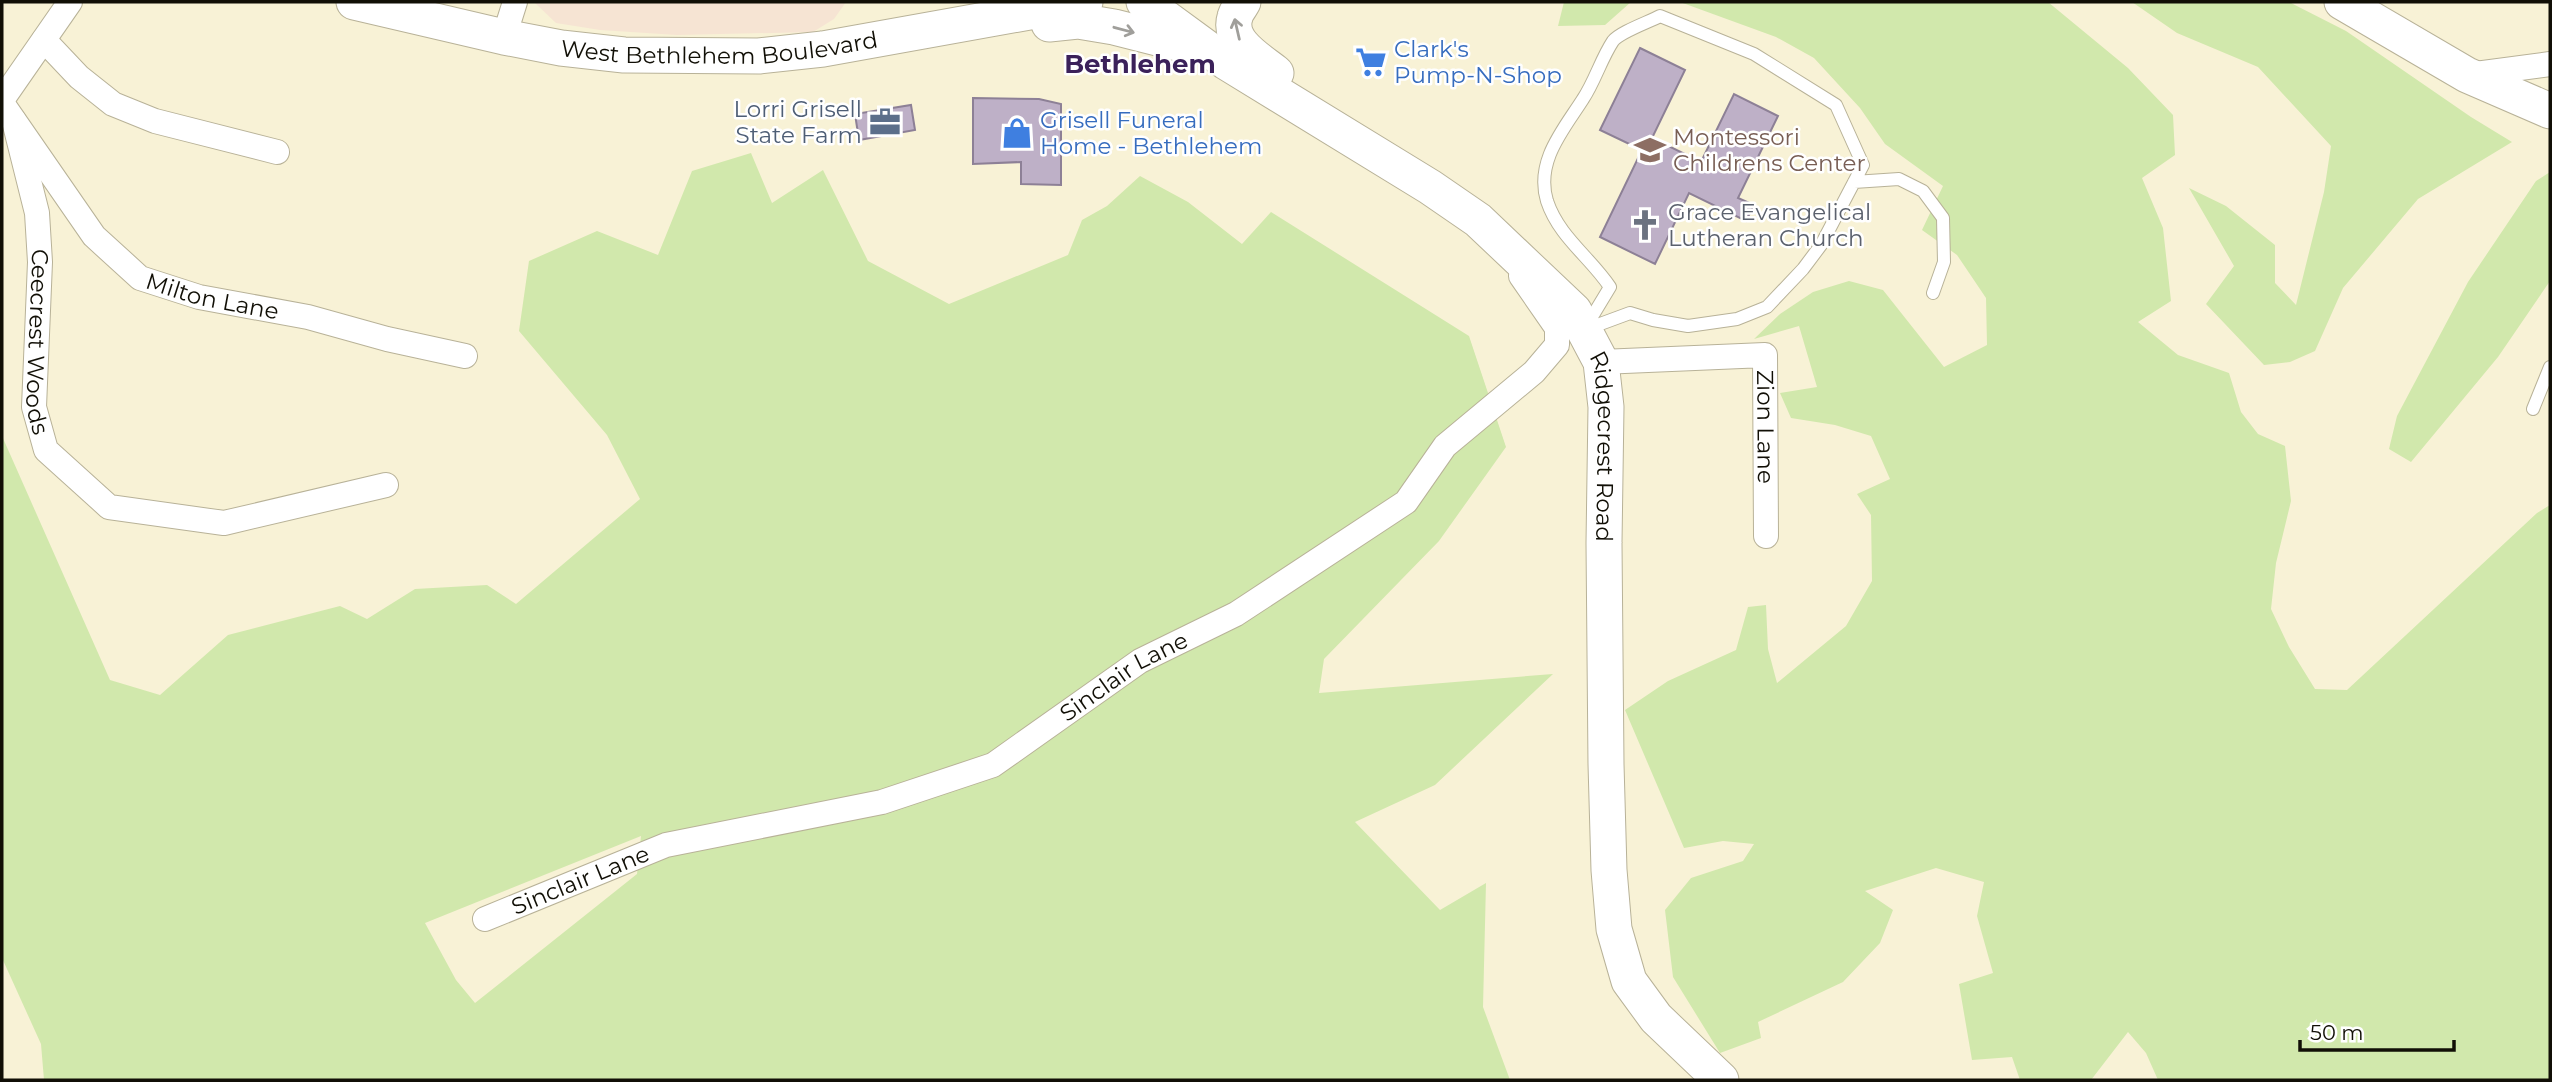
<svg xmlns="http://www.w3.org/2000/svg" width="2552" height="1082" font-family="Montserrat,sans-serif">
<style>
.education{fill:#f6e4d3}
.green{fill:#d1e8ac;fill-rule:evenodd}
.building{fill:#beb0c7;stroke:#8d8096;stroke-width:2}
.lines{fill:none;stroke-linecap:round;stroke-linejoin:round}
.service-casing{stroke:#b8b298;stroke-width:14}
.minor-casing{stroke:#b8b298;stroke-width:26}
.secondary-casing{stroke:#b8b298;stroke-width:37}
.service{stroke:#fff;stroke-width:12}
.minor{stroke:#fff;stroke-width:24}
.secondary{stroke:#fff;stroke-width:35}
.oneway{stroke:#a09f9b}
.labels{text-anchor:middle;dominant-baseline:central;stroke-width:5;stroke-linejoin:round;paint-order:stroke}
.street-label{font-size:23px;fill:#110f06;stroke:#fff}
.shop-label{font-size:23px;fill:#366cbe;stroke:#fff;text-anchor:start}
.service-label{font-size:23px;fill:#4e5e75;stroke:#fff;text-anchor:end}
.education-label{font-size:23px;fill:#785e54;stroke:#fff;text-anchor:start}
.worship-label{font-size:23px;fill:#5b616d;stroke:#fff;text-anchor:start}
.quarter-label{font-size:26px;font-weight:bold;fill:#3b215a;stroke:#fff}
</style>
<rect width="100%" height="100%" fill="#f8f2d6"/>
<path class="education" d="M534,2H846L834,19L813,32L677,35L600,30L556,23Z"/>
<path class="green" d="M1564,2H1631L1605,25L1558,26Z
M1680,2H2048L2128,68L2173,115L2175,155L2142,178L2163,228L2171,301L2138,322L2178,355L2229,373L2241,412L2258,434L2285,446L2291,501L2276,563L2271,609L2289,647L2315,689L2347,690L2537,513L2550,505V1080H2158L2146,1053L2128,1032L2091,1080H2020L2012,1057L1972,1060L1959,984L1993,973L1977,916L1984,882L1936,868L1865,891L1893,910L1880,943L1843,982L1758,1022L1761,1038L1720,1053L1673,977L1665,910L1691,878L1743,861L1754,844L1723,841L1684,848L1625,710L1668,681L1736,650L1748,607L1766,605L1768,649L1777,683L1846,626L1872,581L1871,515L1857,494L1890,479L1871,436L1835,425L1791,418L1780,393L1817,387L1799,326L1754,339L1780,314L1813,292L1849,281L1883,290L1944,367L1987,345L1986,298L1957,255L1922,230L1943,186L1885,144L1860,108L1814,58L1776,37Z
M2132,2H2289L2346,31L2471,117L2512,142L2418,199L2343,288L2315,351L2290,362L2264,365L2206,304L2234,266L2189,188L2226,206L2275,245V283L2296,305L2324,192L2331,146L2258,67L2177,33Z
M751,153L772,203L823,170L868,261L949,304L1068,255L1082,220L1107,206L1140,176L1188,202L1242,244L1271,212L1469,336L1506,447L1439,541L1324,659L1319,693L1553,674L1435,785L1355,822L1440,910L1486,883L1483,1007L1510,1080H44L41,1044L2,958V436L110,680L160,695L228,635L340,606L367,619L415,589L487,585L516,604L640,499L607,435L519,331L529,261L597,231L658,255L692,171ZM641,836L637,874L475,1003L456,980L425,923Z
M2550,172V281L2498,357L2411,462L2389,449L2397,416L2468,282L2536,181Z"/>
<path class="building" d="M1640,48L1685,70L1652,138L1701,162L1734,94L1778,116L1738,198L1754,205L1746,221L1689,193L1655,264L1600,237L1642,150L1600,130Z
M973,98L1039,99L1061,104V185L1021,184V162L973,164Z
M911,105L915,130L859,140L855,114Z"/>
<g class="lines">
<defs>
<path id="service" d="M1660,16L1754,54L1836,105L1863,165L1821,245L1803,269L1767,307L1737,319L1688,326L1653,320L1630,313L1584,330L1610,287C1590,257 1559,237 1547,201C1535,161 1564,129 1583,99C1595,81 1601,59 1613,41C1620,32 1649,22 1660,16Z
M1854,182L1899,179L1923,191L1943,218L1944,262L1933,293
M2533,409L2550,367"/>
<g id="minor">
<path d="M504,37L515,2"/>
<path d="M44,40L79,77L113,104L155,121L277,152"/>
<path d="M2468,75L2550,64"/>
<path d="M2,100L70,2"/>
<path id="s1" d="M2,103L94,236L140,278L199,297L308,317L387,339L465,356"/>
<path id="s2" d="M14,121L37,213L40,262L34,407L46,450L109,507L224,523L386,485"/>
<path id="s3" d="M1601,362L1765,355L1766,536"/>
<path id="s4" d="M485,919L666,845L882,802L993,765L1140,661L1236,614L1406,502L1445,446L1534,372L1557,345V328L1521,276"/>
</g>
<g id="secondary">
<path id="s5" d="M354,2L504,37L561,48L624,55L759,56L823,49L1085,2"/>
<path id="s6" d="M1144,2L1226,62L1430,187L1478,220L1574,311L1601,362L1606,407L1604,543L1606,764L1609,870L1614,929L1629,981L1656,1018L1721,1080"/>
<path d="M1243,2C1241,6 1236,12 1235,17C1227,42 1260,60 1276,73"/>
<path d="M2342,2L2467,75L2550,111"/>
<path d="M1049,24L1078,21L1114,27L1193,47"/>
</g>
</defs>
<use href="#service" class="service-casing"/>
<use href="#minor" class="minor-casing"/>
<use href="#secondary" class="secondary-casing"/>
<use href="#service" class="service"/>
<use href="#minor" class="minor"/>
<use href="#secondary" class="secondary"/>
</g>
<defs><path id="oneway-shaft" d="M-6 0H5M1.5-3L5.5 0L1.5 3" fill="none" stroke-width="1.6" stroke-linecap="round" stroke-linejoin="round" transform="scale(1.75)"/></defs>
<g class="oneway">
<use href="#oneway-shaft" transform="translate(1237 29) rotate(-103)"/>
<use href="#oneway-shaft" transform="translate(1124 30) rotate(15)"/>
</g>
<defs>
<symbol id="supermarket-bare" viewBox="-9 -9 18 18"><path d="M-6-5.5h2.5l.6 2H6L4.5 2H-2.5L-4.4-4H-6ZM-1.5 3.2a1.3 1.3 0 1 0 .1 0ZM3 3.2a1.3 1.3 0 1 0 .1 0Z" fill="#3f7fe0" stroke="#fff" stroke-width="2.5" paint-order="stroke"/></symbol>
<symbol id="office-bare" viewBox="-9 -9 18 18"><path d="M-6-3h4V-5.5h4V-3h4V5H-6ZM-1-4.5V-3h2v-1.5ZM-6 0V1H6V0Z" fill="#5c6f8a" stroke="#fff" stroke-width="2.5" paint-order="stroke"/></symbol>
<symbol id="shop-bare" viewBox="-9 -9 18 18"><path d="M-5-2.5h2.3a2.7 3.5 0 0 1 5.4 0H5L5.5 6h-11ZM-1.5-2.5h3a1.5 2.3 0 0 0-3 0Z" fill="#3f7fe0" stroke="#fff" stroke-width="2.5" paint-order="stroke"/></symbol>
<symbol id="school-bare" viewBox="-9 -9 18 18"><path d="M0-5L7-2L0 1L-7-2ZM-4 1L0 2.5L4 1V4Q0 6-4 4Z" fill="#8d6e63" stroke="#fff" stroke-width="2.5" paint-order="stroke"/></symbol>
<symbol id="church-bare" viewBox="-9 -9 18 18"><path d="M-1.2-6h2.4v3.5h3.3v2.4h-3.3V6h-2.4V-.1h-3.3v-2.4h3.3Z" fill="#6b7280" stroke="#fff" stroke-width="2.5" paint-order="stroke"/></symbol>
</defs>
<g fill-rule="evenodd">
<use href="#supermarket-bare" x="1349" y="40" width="44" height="44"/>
<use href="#office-bare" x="863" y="100" width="44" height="44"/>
<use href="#shop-bare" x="995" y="111" width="44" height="44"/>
<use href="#school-bare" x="1628" y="128" width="44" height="44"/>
<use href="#church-bare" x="1623" y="203" width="44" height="44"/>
</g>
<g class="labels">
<g class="street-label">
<text stroke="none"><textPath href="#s5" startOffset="371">West Bethlehem Boulevard</textPath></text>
<text stroke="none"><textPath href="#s1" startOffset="299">Milton Lane</textPath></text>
<text stroke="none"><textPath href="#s2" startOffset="224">Ceecrest Woods</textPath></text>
<text stroke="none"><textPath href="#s3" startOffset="236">Zion Lane</textPath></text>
<text stroke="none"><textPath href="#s6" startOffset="674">Ridgecrest Road</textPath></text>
<text stroke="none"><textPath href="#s4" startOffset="691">Sinclair Lane</textPath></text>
<text stroke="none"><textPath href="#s4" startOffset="103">Sinclair Lane</textPath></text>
</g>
<g class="shop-label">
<text x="1394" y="49">Clark's<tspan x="1394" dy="26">Pump-N-Shop</tspan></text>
<text x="1040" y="120">Grisell Funeral<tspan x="1040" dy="26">Home - Bethlehem</tspan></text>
</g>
<g class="service-label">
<text x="862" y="109">Lorri Grisell<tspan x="862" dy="26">State Farm</tspan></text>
</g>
<g class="education-label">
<text x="1673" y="137">Montessori<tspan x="1673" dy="26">Childrens Center</tspan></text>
</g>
<g class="worship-label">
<text x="1668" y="212">Grace Evangelical<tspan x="1668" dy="26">Lutheran Church</tspan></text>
</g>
<g class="quarter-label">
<text x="1140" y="64">Bethlehem</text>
</g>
</g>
<rect width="2552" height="1082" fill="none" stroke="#110f06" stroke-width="7"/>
<path d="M2300 1040v10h154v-10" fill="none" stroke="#110f06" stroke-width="3.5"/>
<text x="2310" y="1040" font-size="21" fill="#110f06" stroke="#ffffff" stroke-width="5" paint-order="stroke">50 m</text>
</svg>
